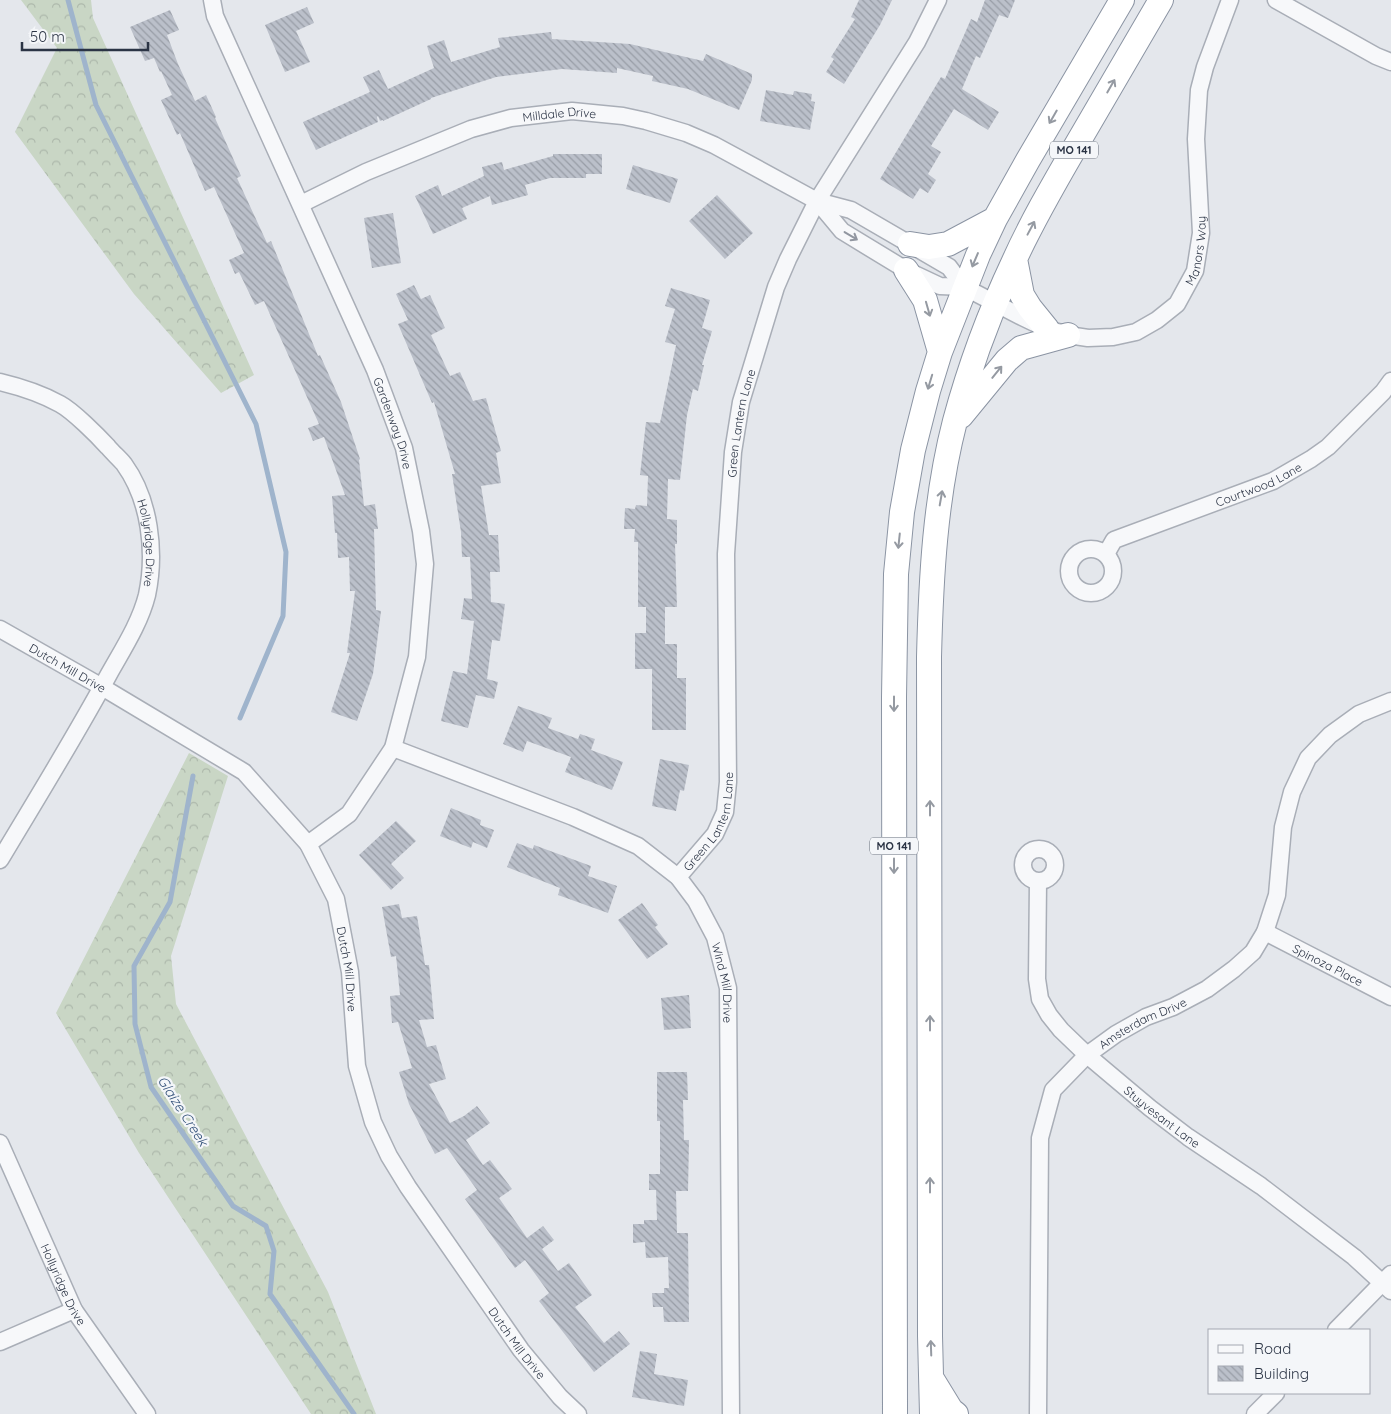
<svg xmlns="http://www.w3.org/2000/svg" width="1391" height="1414" font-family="Quicksand,sans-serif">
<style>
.forest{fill:url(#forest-crowns)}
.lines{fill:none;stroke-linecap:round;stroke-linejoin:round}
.stream{stroke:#9fb4cc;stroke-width:5}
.building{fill:url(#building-back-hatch)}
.minor-casing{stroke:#a9aeb7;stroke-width:19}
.highway-casing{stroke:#8b94a3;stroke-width:26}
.minor{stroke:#f7f8fa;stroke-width:16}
.highway{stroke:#fff;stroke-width:24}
.oneway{stroke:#959aa2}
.oneway2{stroke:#9196a0}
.labels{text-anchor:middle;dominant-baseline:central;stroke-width:4.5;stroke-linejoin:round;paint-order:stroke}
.shield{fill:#f4f6f9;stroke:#676e7b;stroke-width:1}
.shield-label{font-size:11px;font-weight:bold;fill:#2b3445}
.street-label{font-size:12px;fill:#2b3445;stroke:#f4f6f9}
.water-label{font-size:14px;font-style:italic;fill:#34527a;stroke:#f4f6f9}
</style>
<defs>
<pattern id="forest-crowns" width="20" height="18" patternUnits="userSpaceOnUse" patternTransform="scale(1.25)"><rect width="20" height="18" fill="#c9d6c5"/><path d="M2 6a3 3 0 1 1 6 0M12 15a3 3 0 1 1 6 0" fill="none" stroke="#adb8ab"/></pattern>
<pattern id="building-back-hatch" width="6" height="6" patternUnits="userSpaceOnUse" patternTransform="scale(1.25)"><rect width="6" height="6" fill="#bbc0ca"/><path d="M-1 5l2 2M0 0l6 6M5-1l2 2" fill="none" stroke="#989da6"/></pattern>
</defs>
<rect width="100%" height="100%" fill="#e4e7ec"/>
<path class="forest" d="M21,0H91L93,18L254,375L221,393L134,294L15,132L57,48Z
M189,753L228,776L171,956L176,1004L328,1292L376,1414H311L139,1153L56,1013Z"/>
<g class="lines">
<path class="stream" d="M68,0L96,105L256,424L286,552L283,616L240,718
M193,776L170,902L134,966L135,1024L151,1087L233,1206L266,1226L274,1251L270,1294L354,1414"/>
</g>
<path class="building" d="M859,0H892L880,25L844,84L826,72L834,59L831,57L855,19L851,17Z
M985,0H1015L1008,18L999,15L980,58L976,56L962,89L999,112L988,130L954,109L931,146L941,152L928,174L936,180L928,193L920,188L913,199L880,179L941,77L945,79L971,19L977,22Z
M307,7L314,23L296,31L310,62L285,72L265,25Z
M170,10L179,30L167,35L178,64L195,101L206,95L216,117L215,118L241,176L237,178L267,243L271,241L318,356L320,355L341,402L360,459L359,460L364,506L375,504L378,529H374L376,610L381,611L373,674L357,721L331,712L350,653H347L355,591H350L349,557L338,558L337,533H335L332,496L345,495L324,437L313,441L308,428L319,424L264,301L255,305L239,272L235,274L229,260L244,253L214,187L205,191L180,133L177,135L161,100L172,95L161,71L160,72L154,58L145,61L130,27Z
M551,32L552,39L630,44L703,61L706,54L752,74V80L739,110L688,89L652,81L653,76L617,68V73L562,69L496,77L431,98V99L383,121V120L380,121L378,116L377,117L378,122L316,150L303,122L370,92L363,77L379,70L388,89L434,68L427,46L444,40L451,62L500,47L498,38Z
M766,90L793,95L794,91L812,94L811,101L815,102L810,130L760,121Z
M553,154H602V174H586V178H550L525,185L528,195L492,205L490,196L462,208L467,219L433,234L415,196L438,185L442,196L484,176L482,167L502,162L504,170L553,156Z
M633,165L678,179L670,203L626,189Z
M717,195L753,233L725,259L689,221Z
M393,213L401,263L372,268L364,218Z
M414,285L421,299L430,295L445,328L431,335L450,376L460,372L473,401L486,398L501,451L496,453L501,483L481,486L489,535H498L500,572H490L491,602L505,604L500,641L492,640L487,679L498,682L494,699L476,695L468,728L441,721L453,671L467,674L474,621L461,619L464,598L472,599L470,557H462L461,532L452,474H455L434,402L432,403L398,324L408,320L396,294Z
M671,288L710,300L702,328L712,331L702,365H704L698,391L693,389L687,415L680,480L668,479L667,519L677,520V544H675L677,607H665V644H677V678H686V730H652V669H635V633H646V607H638V542H634L635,529H624L625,508L635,509L636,505L647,506L648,476L640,475L646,422L660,423L676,345L665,342L675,309L665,306Z
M518,706L552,718L548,728L578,739L580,734L595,739L591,750L623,762L612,790L565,772L571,757L527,741L523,752L503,744Z
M660,759L689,765L684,791L680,790L676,811L652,806Z
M451,808L481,820L480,825L494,830L487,848L473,842L471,848L440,836Z
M396,821L416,841L391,864L404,878L391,890L359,855Z
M517,843L533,849L534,845L591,866L588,876L617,886L608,913L558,895L560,888L507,867Z
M642,903L658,925L655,927L668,944L647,959L618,920Z
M399,904L402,918L417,916L425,965H429L434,1019L419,1020L427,1047L436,1045L446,1079L429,1084L450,1123L464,1116L477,1106L490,1123L466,1140L483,1165L490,1160L512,1189L499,1198L527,1238L543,1226L554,1240L542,1249L558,1271L569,1263L592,1295L575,1307L604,1343L619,1331L630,1344L594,1372L539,1301L549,1293L525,1260L515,1268L465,1199L477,1190L447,1148L435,1154L409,1104L399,1072L412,1068L398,1022L392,1023L390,996L400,995L396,956L391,957L382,907Z
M689,995L691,1028L664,1030L661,998Z
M657,1072H687L688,1100H683L684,1140H689L688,1191H676L677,1233H688L689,1322H664L663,1307H653L652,1293H664V1288H669L668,1257L646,1258L645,1242L633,1243V1224H644V1220H657L656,1190H649V1174H660V1121H657Z
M640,1351L657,1354L654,1374L688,1380L684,1406L632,1397Z"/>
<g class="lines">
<defs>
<g id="minor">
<path id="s1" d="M212,0L215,16L375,370L404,448L421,531L425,564L417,657L393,748L349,814L308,844"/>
<path d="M1276,0L1376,56L1391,62"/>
<path d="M817,201L842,231L906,270L940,286L964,287"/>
<path id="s2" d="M301,204L366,172L471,129L511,118L572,111L623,116L646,121L686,133L714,145L817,201L851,210L949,267L964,287L1022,317L1047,329L1068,335L1088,338L1113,337L1136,332L1157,320L1177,304L1195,271L1201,233L1196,139L1199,90L1205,67L1230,0"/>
<path id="s3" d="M0,382C21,387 42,394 60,404C73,411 98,436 108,447C113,453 119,458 124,464C150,500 156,552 147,595C140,623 123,649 109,674C75,737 37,798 0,860"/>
<circle cx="1091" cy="571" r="22"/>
<path id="s4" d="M1106,554L1114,540L1273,481L1311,459L1328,447L1383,392L1391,381"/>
<path id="s5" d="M0,629L102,687L244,772L308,844L336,899L350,972L357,1066L373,1122L389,1156L408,1187L521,1350L560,1397L578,1414"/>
<path id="s6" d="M393,748L573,817L638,846L678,877L696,901L715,937L728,988L731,1414"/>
<circle cx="1039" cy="865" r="16"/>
<path id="s7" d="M678,877L715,834L725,812L728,782L726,554L733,452L741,402L776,287L788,259L817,201L917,42L938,0"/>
<path id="s8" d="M1038,882L1037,979L1040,999L1049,1015L1061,1030L1087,1055L1150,1108L1188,1137L1261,1186L1354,1257L1391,1291"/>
<path id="s9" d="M1265,932L1391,997"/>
<path id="s10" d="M0,1143L74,1310L147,1414"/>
<path d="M1336,1330L1391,1274"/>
<path d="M0,1342L74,1310"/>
<path id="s11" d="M1038,1414L1040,1138L1053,1090L1087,1055L1116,1034L1146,1017L1173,1007L1207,989L1234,969L1253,952L1265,932L1277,895L1283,827L1292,792L1308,758L1330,735L1359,714L1391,701"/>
<path d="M1255,1414L1276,1393"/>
</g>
<path id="highway" d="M910,244L929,247L948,244L995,219
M1015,259L1022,295L1030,308L1047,329
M906,270L925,300L940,352
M961,416L1007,360L1021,348L1068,335
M932,1379L951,1410L956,1414
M895,1414L894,697L896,574L902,512L913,450L928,391L940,352L978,255L995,219L1028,160L1122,0
M932,1414L930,1336L929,657C931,578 935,498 955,421C970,365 990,312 1014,261C1032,221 1055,182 1077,144C1105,96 1133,48 1161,0"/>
</defs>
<use href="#minor" class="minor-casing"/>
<use href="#highway" class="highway-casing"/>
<use href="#minor" class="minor"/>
<use href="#highway" class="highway"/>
</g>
<defs><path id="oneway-shaft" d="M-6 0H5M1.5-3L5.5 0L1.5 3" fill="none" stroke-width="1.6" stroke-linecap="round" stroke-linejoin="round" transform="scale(1.25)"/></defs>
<g class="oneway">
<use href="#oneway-shaft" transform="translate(1111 86) rotate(-60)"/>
<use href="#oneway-shaft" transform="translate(1053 117) rotate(120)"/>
<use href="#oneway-shaft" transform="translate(1031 228) rotate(-62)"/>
<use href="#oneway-shaft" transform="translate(975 260) rotate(113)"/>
<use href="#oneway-shaft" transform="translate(928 309) rotate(74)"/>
<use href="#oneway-shaft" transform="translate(997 372) rotate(-51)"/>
<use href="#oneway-shaft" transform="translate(930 382) rotate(107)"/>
<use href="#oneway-shaft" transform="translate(941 498) rotate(-80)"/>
<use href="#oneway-shaft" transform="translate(899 541) rotate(96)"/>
<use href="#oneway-shaft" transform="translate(894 704) rotate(90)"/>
<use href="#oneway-shaft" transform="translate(930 808) rotate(-90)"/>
<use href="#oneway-shaft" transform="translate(894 866) rotate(90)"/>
<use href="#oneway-shaft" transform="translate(930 1023) rotate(-90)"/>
<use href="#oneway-shaft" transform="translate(930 1185) rotate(-90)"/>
<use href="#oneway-shaft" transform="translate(931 1348) rotate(-92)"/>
</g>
<use class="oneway2" href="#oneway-shaft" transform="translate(851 236) rotate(31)"/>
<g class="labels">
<g class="shield">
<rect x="1050" y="141.5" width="48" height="17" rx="4"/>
<rect x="870" y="837.5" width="48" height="17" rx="4"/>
</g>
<g class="shield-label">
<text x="1074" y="150">MO 141</text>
<text x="894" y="846">MO 141</text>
</g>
<g class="street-label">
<text stroke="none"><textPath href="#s2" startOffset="276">Milldale Drive</textPath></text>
<text stroke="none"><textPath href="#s2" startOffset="1018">Manors Way</textPath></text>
<text stroke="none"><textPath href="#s7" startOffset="471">Green Lantern Lane</textPath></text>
<text stroke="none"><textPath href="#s1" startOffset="461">Gardenway Drive</textPath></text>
<text stroke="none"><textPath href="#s4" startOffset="171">Courtwood Lane</textPath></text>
<text stroke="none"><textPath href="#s3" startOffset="236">Hollyridge Drive</textPath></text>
<text stroke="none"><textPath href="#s5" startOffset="78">Dutch Mill Drive</textPath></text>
<text stroke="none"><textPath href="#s7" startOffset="66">Green Lantern Lane</textPath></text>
<text stroke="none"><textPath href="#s9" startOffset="71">Spinoza Place</textPath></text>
<text stroke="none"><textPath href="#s5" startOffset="512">Dutch Mill Drive</textPath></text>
<text stroke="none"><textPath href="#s6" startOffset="432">Wind Mill Drive</textPath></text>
<text stroke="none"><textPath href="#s11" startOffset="439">Amsterdam Drive</textPath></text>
<text stroke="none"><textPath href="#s8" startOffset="288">Stuyvesant Lane</textPath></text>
<text stroke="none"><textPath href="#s10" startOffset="155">Hollyridge Drive</textPath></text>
<text stroke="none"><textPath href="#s5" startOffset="932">Dutch Mill Drive</textPath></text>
</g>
<g class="water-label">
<text transform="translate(183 1111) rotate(57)">Glaize Creek</text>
</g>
</g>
<rect x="1208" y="1329" width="162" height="65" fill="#f4f6f9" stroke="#a4a8b1"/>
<rect x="1218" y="1345" width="25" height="8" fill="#f7f8fa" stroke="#a4a8b1"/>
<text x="1254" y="1354" font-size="15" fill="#2b3445">Road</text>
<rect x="1218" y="1366" width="25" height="15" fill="url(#building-back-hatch)" stroke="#a4a8b1"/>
<text x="1254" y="1379" font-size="15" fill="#2b3445">Building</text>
<path d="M22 42v8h126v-8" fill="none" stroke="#2b3445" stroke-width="2.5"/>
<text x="30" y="42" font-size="15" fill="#2b3445" stroke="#f4f6f9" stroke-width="4" paint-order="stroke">50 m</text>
</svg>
